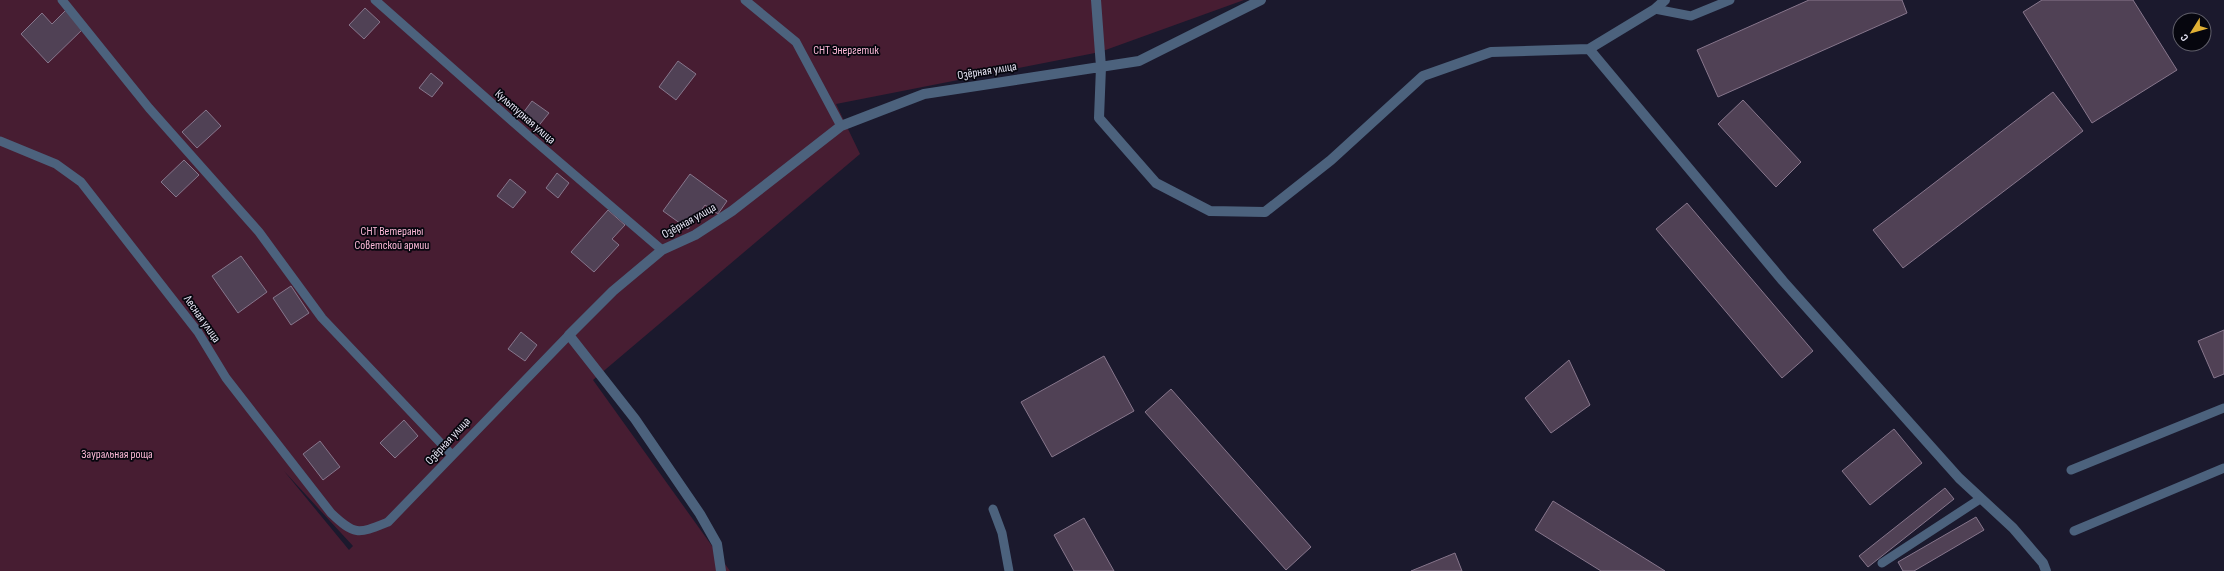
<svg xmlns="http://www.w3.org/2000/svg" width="2224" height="571" font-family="'Sofia Sans Condensed',sans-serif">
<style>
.green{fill:#471d32;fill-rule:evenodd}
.building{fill:#504155;stroke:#87768c}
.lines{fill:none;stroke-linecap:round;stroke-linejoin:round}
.lane{stroke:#4c627d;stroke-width:9}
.street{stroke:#4c627d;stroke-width:10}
.labels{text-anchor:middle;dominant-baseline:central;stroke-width:3.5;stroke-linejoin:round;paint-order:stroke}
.park-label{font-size:12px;fill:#fbb8d6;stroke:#06060e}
.street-label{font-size:12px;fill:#e6e5f4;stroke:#06060e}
</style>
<rect width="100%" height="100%" fill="#1b192d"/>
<path class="green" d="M0,0H1244L1100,52L836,104L860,154L593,380L730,571H0ZM284,471L353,546L349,550Z"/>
<path class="building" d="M1809,0H1902L1907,13L1718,97L1697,50Z
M2042,0H2133L2177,70L2092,123L2023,12Z
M365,8L380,22L364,39L349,25Z
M66,10L84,28L48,63L21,34L42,13L52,24Z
M678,61L696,74L676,100L659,87Z
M431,73L443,83L432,97L419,88Z
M2053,92L2083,131L1903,268L1873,230Z
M1743,100L1801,162L1776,187L1718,124Z
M532,101L549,113L536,129L520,117Z
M206,110L221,126L197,148L182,132Z
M184,160L199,175L176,197L161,182Z
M557,173L569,183L558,198L546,188Z
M690,174L727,201L718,214L705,205L688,229L663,211Z
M510,179L526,192L513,208L497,196Z
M1687,203L1813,351L1782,378L1656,229Z
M608,210L625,225L612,239L619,245L594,272L571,252Z
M241,256L267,292L238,313L212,276Z
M291,286L309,313L291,325L273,298Z
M2224,330V374L2214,378L2198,341Z
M521,332L537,345L525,361L508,349Z
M1104,356L1134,411L1052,457L1021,402Z
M1569,360L1590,405L1551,433L1525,398Z
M1171,389L1311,547L1286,570L1145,412Z
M404,420L418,436L395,458L380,443Z
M1894,429L1922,463L1870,505L1842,471Z
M320,441L340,467L323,480L303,454Z
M1945,488L1954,499L1868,567L1859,556Z
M1553,501L1665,571H1601L1535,530Z
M1976,517L1984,530L1914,571H1903L1898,562Z
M1084,518L1114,571H1074L1054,535Z
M1455,553L1462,571H1411Z"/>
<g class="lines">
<path class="lane" d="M62,0L149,108L259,232L322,318L452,455
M375,0L529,136L662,250
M745,0L796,42L841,126
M1655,9L1691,16L1730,0
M0,141L56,164L81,182L198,332L226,378L331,513C355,536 358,534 388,522L569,335
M2071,470L2224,408
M993,509L1002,533L1009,571
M2074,531L2224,468
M1882,563L1980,499"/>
<path class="street" d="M1096,0L1101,67L1099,118L1156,183L1210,211L1265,212L1331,160L1423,76L1491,52L1589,49L1655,9L1665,0
M1589,49L1783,281L1959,478L2013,528L2043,563L2046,571
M721,571L717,544L700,514L635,419L569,335L613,291L662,250L695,235L732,211L841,126L924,94L1139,61L1261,0"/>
</g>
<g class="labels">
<g class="park-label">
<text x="846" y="50">СНТ Энергетик</text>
<text x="392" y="231">СНТ Ветераны<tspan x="392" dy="14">Советской армии</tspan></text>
<text x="117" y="454">Зауральная роща</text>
</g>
<g class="street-label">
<text transform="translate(987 71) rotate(-9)">Озёрная улица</text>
<text transform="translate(525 117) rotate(41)">Культурная улица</text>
<text transform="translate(689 221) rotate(-29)">Озёрная улица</text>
<text transform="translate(202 319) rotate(55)">Лесная улица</text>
<text transform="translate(448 441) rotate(-47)">Озёрная улица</text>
</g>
</g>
<g transform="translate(2192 32) rotate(233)"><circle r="19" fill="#06060e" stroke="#605f6a"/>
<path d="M0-3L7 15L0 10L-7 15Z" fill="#e0b034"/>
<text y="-6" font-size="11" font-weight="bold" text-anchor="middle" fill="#e6e5f4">С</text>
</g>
</svg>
